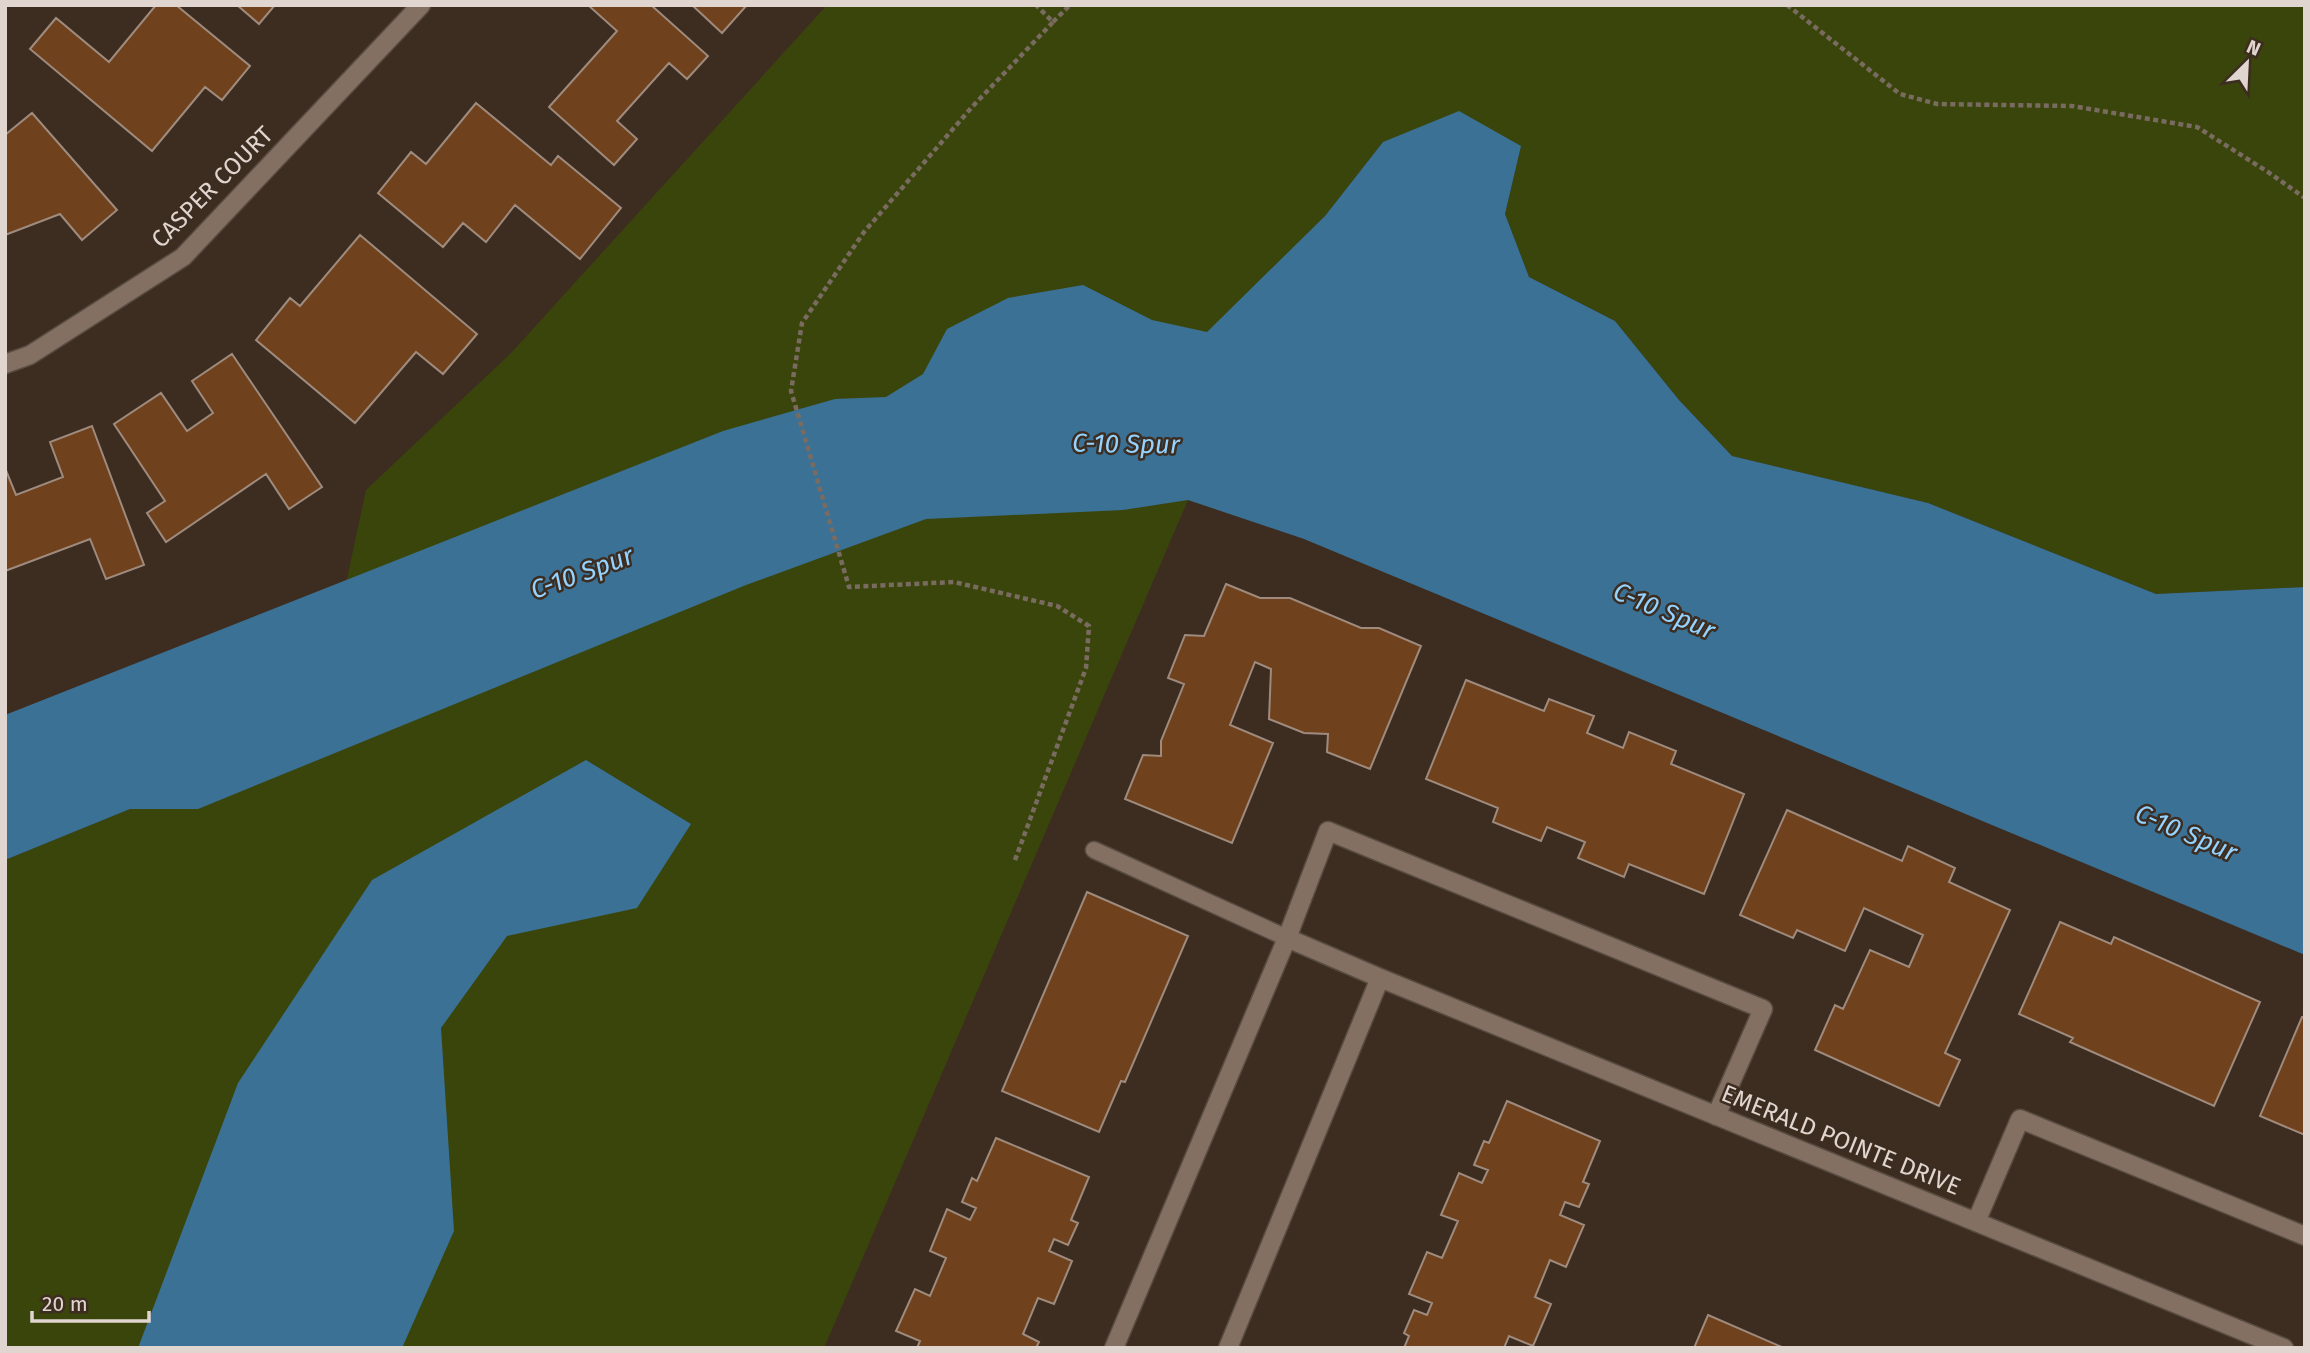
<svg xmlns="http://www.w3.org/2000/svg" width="2310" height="1353" font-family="'Fira Sans',sans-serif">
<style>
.green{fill:#3a450c}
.water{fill:#3a7195}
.building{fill:#6f411c;stroke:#9f8b7e;stroke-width:2}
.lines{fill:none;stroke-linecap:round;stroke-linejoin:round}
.lane-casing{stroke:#584b41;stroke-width:19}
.street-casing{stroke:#584b41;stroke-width:21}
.path{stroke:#7a6b61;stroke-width:4.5;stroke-dasharray:5 3.5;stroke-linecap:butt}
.lane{stroke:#837063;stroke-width:16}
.street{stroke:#837063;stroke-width:18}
.labels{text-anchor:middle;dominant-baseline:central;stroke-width:5;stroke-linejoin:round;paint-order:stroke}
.street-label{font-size:24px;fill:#e1d6cf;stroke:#3d2d21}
.water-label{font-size:26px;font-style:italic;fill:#94d3ff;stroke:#3d2d21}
</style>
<rect width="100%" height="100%" fill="#3d2d21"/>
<path class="green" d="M827,5H2305V587L2156,594L1928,503L1732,456L1679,400L1615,321L1529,277L1505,214L1521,146L1383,142L1325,216L1273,269L1188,500L824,1348H5V860L130,809L347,579L366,490L512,352Z"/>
<path class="water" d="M1459,111L1521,146L1505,214L1529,277L1615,321L1679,400L1732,456L1928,503L2156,594L2305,587V955L1304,539L1188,500L1123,510L926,519L746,585L198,809H130L5,860V715L723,431L835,399L886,397L923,374L947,329L1008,298L1083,285L1152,320L1207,332L1325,216L1383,142Z
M586,760L691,824L637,908L507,936L441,1028L454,1231L402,1348H138L238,1083L372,880Z"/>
<path class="building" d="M156,5H176L250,66L222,100L205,87L152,151L30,49L56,18L109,62Z
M237,5H275L259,24Z
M588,5H651L708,56L687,79L669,63L617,121L637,139L614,165L549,107L617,31Z
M692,5H747L722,33Z
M476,103L551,165L558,156L621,208L580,259L515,205L486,242L463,223L443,247L378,193L411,152L426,164Z
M32,113L117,210L82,240L60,214L5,235V135Z
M360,235L477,334L443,374L416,352L355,423L256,340L290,298L300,306Z
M232,354L322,487L289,509L266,474L166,542L147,513L165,501L114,424L161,393L187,431L213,413L192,381Z
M92,426L144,565L106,579L90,539L5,571V468L16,495L63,477L50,442Z
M1226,584L1260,598H1290L1361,628H1379L1421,646L1370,769L1327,752L1328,734L1304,733L1269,719L1271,669L1255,662L1230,725L1273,743L1232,843L1125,799L1143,755L1161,756V741L1184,684L1168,678L1185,635L1204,636Z
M1466,680L1544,711L1549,699L1594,716L1587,733L1623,748L1629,732L1676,751L1671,764L1744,794L1704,894L1629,864L1624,877L1578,858L1585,842L1547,827L1541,841L1493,822L1498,808L1426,779Z
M1787,810L1902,861L1908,846L1955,868L1949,882L2010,910L1945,1053L1960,1060L1939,1106L1815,1050L1835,1005L1843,1009L1870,950L1909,967L1923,935L1864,908L1845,951L1797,930L1793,938L1740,915Z
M1087,892L1188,936L1125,1082L1121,1081L1099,1132L1002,1091Z
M2060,922L2111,944L2114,937L2260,1002L2214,1106L2070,1042L2073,1038L2019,1014Z
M2302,1017L2305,1018V1135L2260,1116Z
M1507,1101L1600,1141L1583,1182L1589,1184L1579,1207L1565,1202L1560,1215L1584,1225L1566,1267L1550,1260L1535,1297L1551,1304L1533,1346L1509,1336L1504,1348H1404L1409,1336L1404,1333L1414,1310L1427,1315L1432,1303L1409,1294L1427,1252L1442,1258L1458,1221L1441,1215L1459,1173L1482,1183L1488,1170L1474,1165L1484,1141L1489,1143Z
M996,1138L1089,1177L1071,1220L1078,1223L1068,1245L1054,1239L1049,1251L1072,1261L1054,1304L1038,1298L1023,1334L1039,1342L1036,1348H917L920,1341L896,1331L915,1289L930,1296L946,1258L930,1251L947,1209L970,1220L976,1208L962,1202L972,1178L977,1181Z
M1708,1315L1784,1348H1694Z"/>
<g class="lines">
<defs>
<path id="lane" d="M1094,850L1287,938"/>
<path id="street" d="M5,364L30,355L183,257L421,5
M1287,938L1380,978L2284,1348
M1976,1222L2020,1119L2305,1236
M1114,1348L1287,938L1328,831L1763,1009L1716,1116
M1228,1348L1380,978"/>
</defs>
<use href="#lane" class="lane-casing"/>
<use href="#street" class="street-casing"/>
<path class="path" d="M1787,5L1900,94L1937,104L2072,106L2197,127L2268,172L2305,198
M1053,22L1070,5
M1015,860L1086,668L1089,626L1057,606L954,582L849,587L791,391L802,323L864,232L972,107L1053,22L1036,5"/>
<use href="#lane" class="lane"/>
<use href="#street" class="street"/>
</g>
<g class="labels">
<g class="street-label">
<text transform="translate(212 187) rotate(-45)">CASPER COURT</text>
<text transform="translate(1841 1140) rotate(22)">EMERALD POINTE DRIVE</text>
</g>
<g class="water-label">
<text transform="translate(1126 444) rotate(1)">C-10 Spur</text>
<text transform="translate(582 573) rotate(-20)">C-10 Spur</text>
<text transform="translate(1664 611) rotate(23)">C-10 Spur</text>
<text transform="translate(2186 833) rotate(23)">C-10 Spur</text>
</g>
</g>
<rect width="2310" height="1353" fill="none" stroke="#e1d6cf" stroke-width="14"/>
<g transform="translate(2247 63) rotate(24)" stroke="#3d2d21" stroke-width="5" paint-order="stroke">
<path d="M0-5L12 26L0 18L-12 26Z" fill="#e1d6cf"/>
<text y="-10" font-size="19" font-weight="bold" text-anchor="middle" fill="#e1d6cf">N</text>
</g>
<path d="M32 1311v10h117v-10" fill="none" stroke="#e1d6cf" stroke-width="3.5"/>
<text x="42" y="1311" font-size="21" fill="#e1d6cf" stroke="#3d2d21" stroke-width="5" paint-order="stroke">20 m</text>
</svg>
